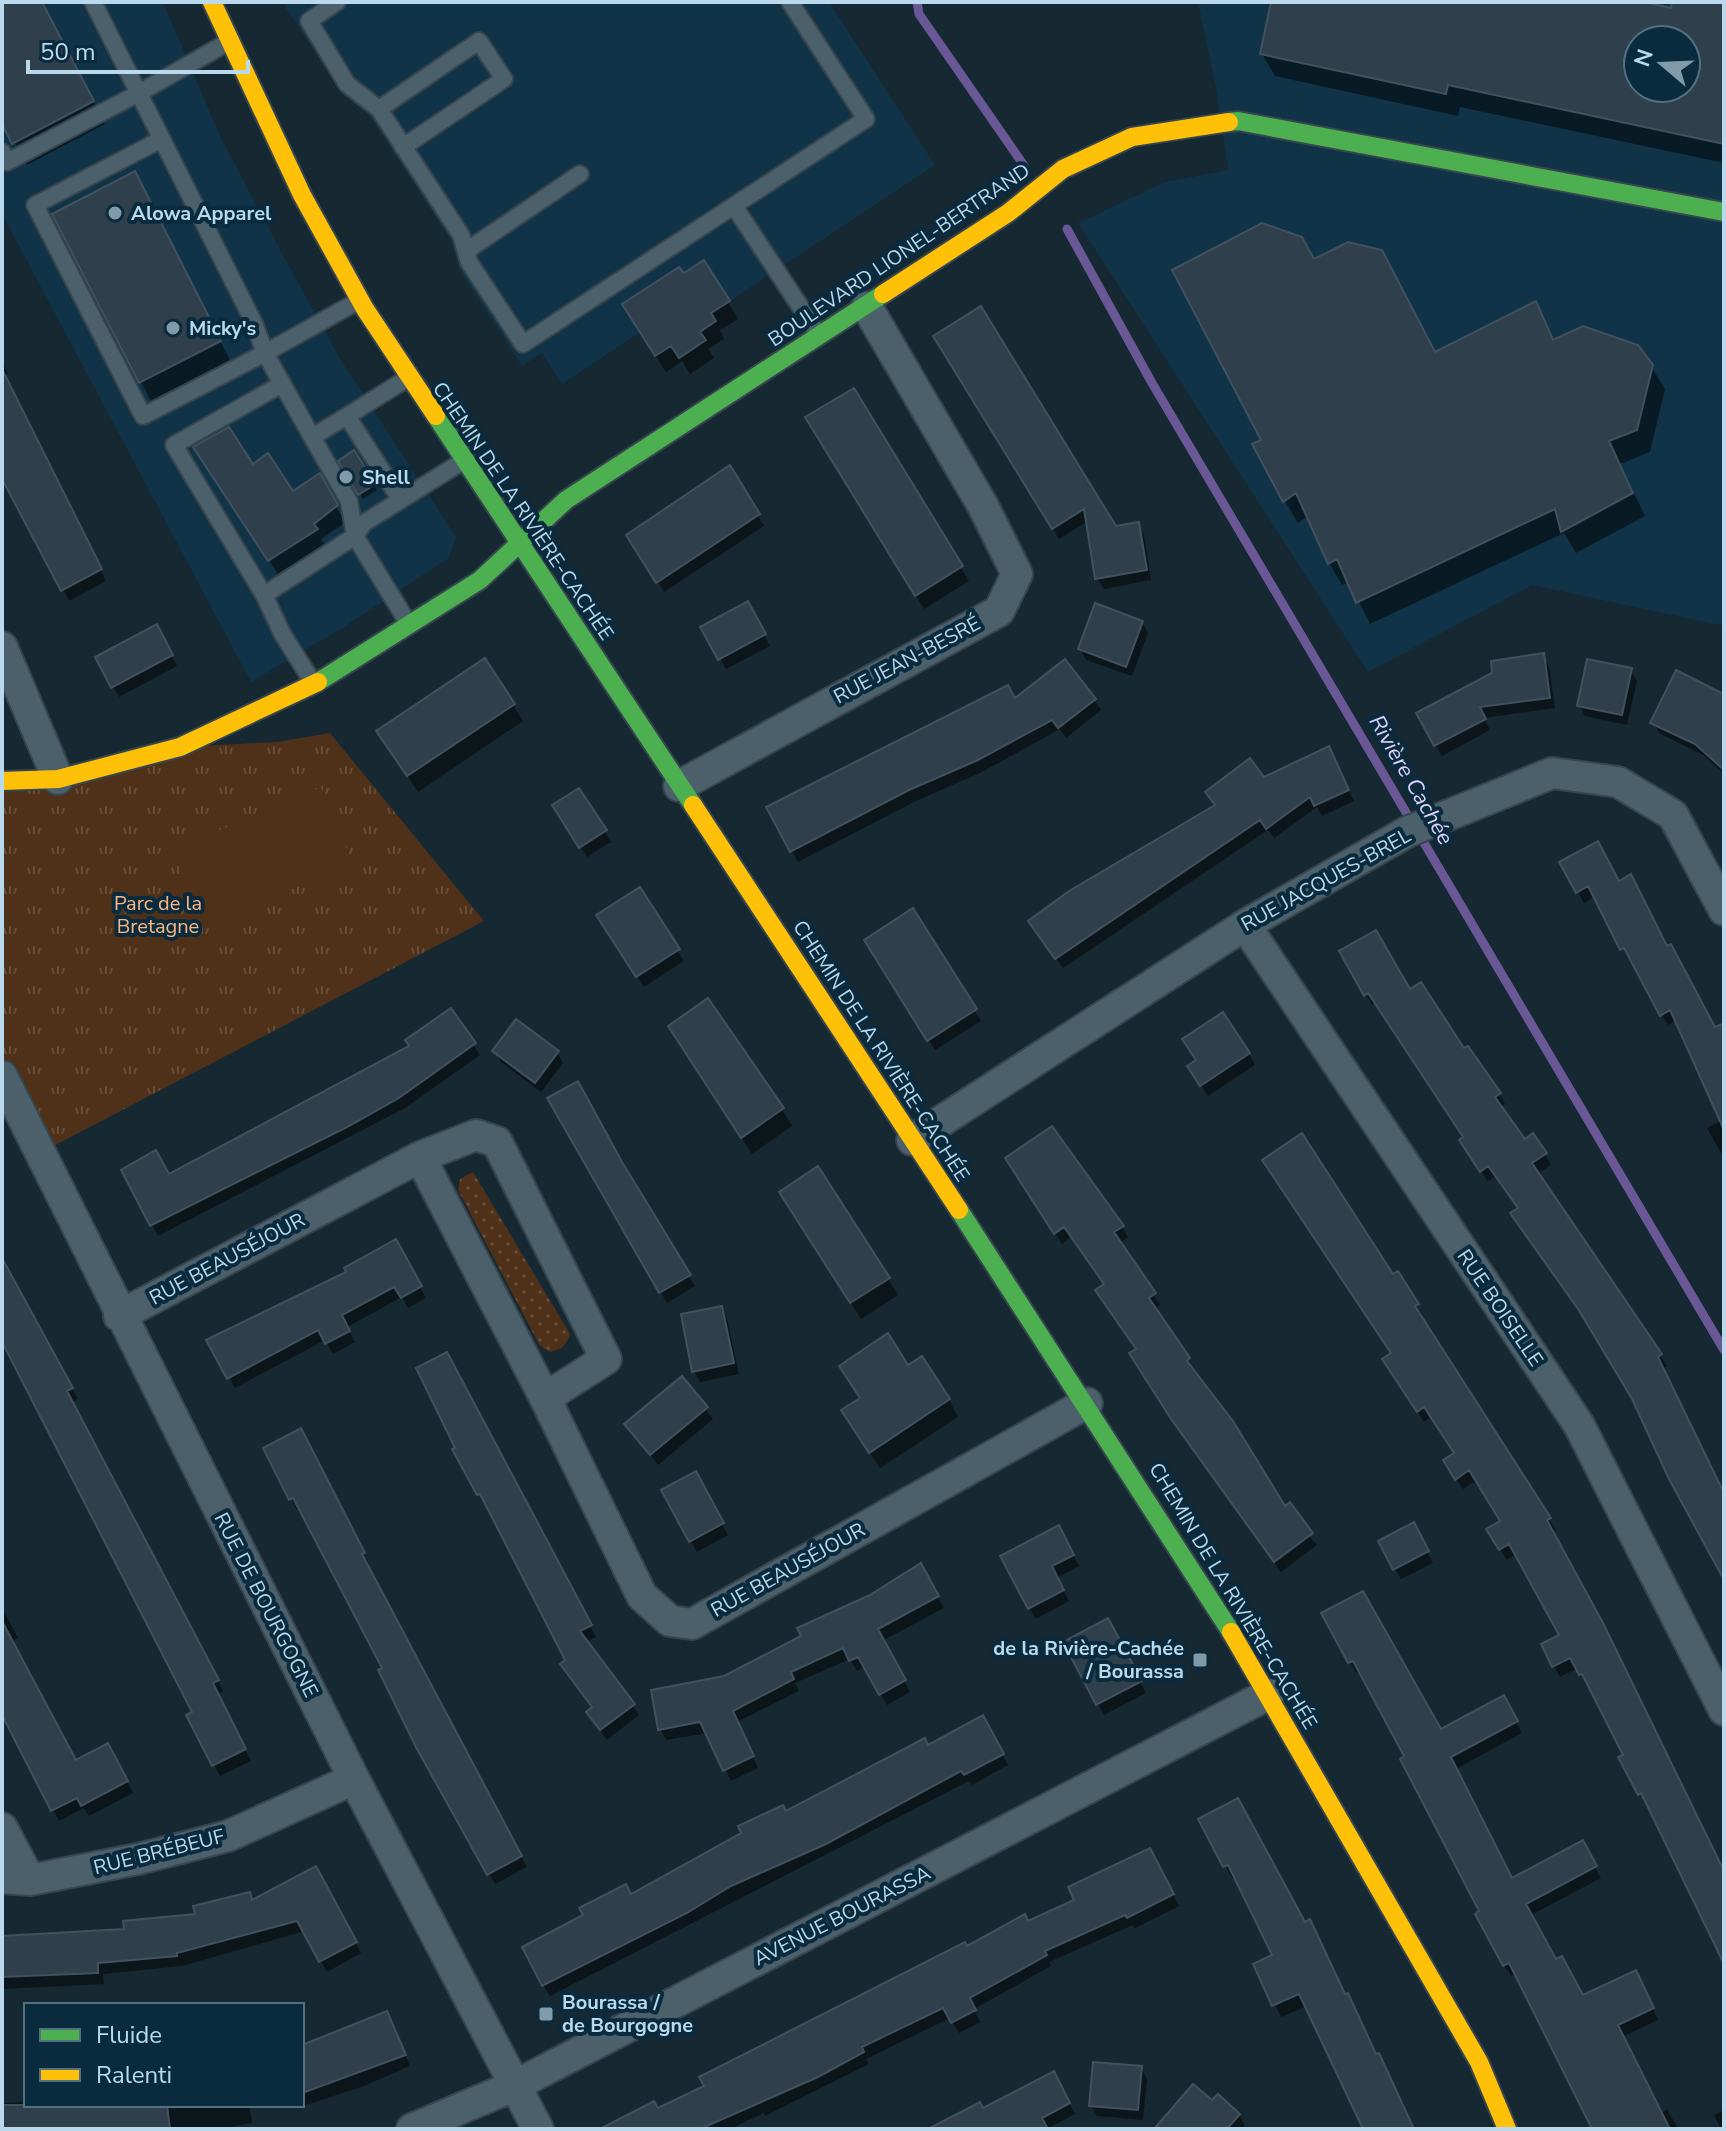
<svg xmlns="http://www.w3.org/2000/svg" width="1726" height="2131" font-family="'Nunito Sans',sans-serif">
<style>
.built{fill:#103347;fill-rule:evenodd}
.grass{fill:url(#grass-dots)}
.park{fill:url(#park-tufts)}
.pitch{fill:#4e3118}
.shadow{fill:#0007;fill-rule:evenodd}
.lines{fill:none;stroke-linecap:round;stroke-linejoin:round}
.stream{stroke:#6a5896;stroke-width:9}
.building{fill:#303f4c;stroke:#41515e;stroke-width:2;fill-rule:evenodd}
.lane-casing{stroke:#36454e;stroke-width:20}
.street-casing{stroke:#36454e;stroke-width:34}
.fast-casing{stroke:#36454e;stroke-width:22}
.slow-casing{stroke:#36454e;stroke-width:22}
.lane{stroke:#4c606c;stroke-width:16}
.street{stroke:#4c606c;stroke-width:30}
.fast{stroke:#4caf50;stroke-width:18}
.slow{stroke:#ffc107;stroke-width:18}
.poi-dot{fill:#819bab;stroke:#0a2b3d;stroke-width:3}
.labels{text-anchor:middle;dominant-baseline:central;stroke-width:8;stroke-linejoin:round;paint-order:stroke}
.poi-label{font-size:20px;font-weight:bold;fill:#bbd9ed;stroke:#0a2b3d;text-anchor:start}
.street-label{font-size:20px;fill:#bbd9ed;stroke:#0a2b3d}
.park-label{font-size:20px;fill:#feb682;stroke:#0a2b3d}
.water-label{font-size:22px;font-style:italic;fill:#dcd2f9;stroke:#0a2b3d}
</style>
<defs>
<pattern id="grass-dots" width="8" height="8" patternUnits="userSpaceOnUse" patternTransform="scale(2)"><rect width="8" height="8" fill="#4e3118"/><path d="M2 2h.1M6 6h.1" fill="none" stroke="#664e3a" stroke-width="1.8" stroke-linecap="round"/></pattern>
<pattern id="park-tufts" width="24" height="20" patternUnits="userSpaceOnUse" patternTransform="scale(2)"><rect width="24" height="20" fill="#4e3118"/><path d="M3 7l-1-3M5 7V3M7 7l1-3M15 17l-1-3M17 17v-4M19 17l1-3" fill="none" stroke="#664e3a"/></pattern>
</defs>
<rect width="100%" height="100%" fill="#162831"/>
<path class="built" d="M2,2H163L221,138L283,255L339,357L456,537L449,558L344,627L251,682L2,214Z
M282,2H829L935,165L712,313L716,321L700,332L706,340L679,358L671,346L655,356L639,333L562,384L542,353L522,366L460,271L450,239L369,115L342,94Z
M1198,2H1724V626L1532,585L1368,672L1078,223L1165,182L1228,170L1216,88ZM1638,40H1686V88H1638Z"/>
<path class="grass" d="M473,1172L570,1334C566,1346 562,1349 550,1352L540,1346L458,1190L460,1179Z"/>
<path class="park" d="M330,733L484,921L42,1152L2,1076V781L180,747L277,742Z"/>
<path class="pitch" d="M321,787L353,863L205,927L172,850Z"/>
<path class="shadow" d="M2,2H42L105,124L27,165L2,119Z
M1273,2H1636L1673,10L1674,2H1724V163L1460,107L1458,116L1275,76L1262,54ZM1638,40H1686V88H1638Z
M147,196L232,364L153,405L54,214Z
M1314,262L1435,354L1535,304L1555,342L1651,366L1665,389L1650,452L1620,464L1645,516L1576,553L1564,533L1370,624L1349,582L1342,585L1329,563L1308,516L1298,523L1285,501L1264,441Z
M683,276L728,302L738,319L720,330L724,339L708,349L714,358L690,374L682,361L666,372L634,322Z
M936,337L1115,528L1138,524L1144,535L1151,580L1104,589L1097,578L1088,521L1059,539Z
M2,362L8,374L4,376L106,581L69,601L2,470Z
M853,391L969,581L924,609L808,418Z
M354,453L377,490L363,499L341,461Z
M204,462L252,466L292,494L319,476L345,523L321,539L324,544L278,574Z
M730,468L764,526L664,592L629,536Z
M748,604L770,646L726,669L703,627Z
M1142,622L1148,633L1132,676L1086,660L1080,649Z
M156,627L177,666L119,697L97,658Z
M1543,656L1549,667L1555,708L1484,718L1490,730L1442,756L1418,713Z
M1630,670L1637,681L1627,725L1585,716L1579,705Z
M1724,692V774L1703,755L1659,733L1653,722Z
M1094,700L1101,710L1066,738L1060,729L982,772L916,801L798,862L768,808L1015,701Z
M513,705L523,721L418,792L389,748Z
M1334,760L1354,801L1322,816L1317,807L1274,838L1268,830L1063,968L1037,932L1216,806L1264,779Z
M579,791L611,842L587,857L561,816Z
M1562,863L1618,883L1667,948L1715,1030L1724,1026V1159L1707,1128L1722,1120L1677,1020L1668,1025L1595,896L1584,903Z
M639,890L684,961L644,987L605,926Z
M913,910L981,1021L935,1050L867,940Z
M1342,952L1410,992L1499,1094L1505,1104L1500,1108L1524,1142L1545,1154L1551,1165L1537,1174L1660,1355L1667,1366L1662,1369L1724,1497V1583L1635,1400L1519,1209L1496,1176L1488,1181L1467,1152L1465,1138L1376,1003L1372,1005Z
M450,1011L480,1055L405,1108L158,1236L123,1170L168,1176L412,1047Z
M681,1043L782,1109L792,1126L752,1154Z
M494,1051L557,1052L563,1063L541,1092L501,1062Z
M1249,1054L1255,1065L1208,1096L1196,1077L1198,1061Z
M550,1099L624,1169L695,1286L667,1303Z
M1014,1170L1122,1227L1128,1237L1119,1244L1160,1305L1154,1309L1285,1509L1317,1545L1281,1572L1180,1430L1106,1285L1072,1236L1062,1244Z
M791,1209L888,1279L898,1295L861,1319Z
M395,1242L426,1298L408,1308L402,1297L347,1327L355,1342L333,1354L325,1340L235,1388L209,1341L349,1273Z
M2,1260L78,1399L71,1403L223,1691L217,1695L251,1761L220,1776L189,1715L194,1712L2,1344Z
M1397,1274L1423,1316L1420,1318L1556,1530L1552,1532L1608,1636L1724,1870V1957L1648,1803L1621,1758L1626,1756L1589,1684L1578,1668L1560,1677L1554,1666L1544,1645L1562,1636L1517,1553L1507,1560L1489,1530L1503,1522L1477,1480L1463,1489L1451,1471L1456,1454L1431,1417L1424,1422L1391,1370L1393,1277Z
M721,1308L727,1319L739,1374L700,1382L694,1371Z
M453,1366L596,1637L586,1642L639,1715L607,1740L588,1712L593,1708L487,1504L455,1450L458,1449Z
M908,1368L949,1400L958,1417L880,1468L853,1428Z
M682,1379L713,1419L658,1465L627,1424Z
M306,1442L369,1564L366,1566L527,1867L495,1884L301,1508L297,1510L265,1449Z
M695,1474L728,1535L697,1552L663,1491Z
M1419,1536L1433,1563L1401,1579L1395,1569Z
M1065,1538L1079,1566L1057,1578L1069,1601L1036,1619L1029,1608Z
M920,1566L944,1608L882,1641L910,1692L887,1705L865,1667L857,1671L850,1659L795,1683L799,1691L737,1722L758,1768L731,1781L707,1733L666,1740L660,1729L724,1678L804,1637Z
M2,1608L18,1638L11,1642L75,1762L107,1745L133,1793L89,1816L84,1808L59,1821L2,1708Z
M1324,1614L1440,1732L1503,1698L1522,1733L1456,1769L1512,1880L1582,1843L1601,1878L1531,1915L1556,1962L1582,1997L1642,1983L1658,2020L1622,2037L1661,2113L1667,2109L1678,2129H1607L1517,1973L1511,1976L1504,1965L1407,1757L1361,1671L1356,1673Z
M1108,1620L1146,1693L1104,1715L1066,1642Z
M982,1718L1008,1765L972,1785L969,1781L550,1996L543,1985L586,1916Z
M1201,1820L1345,1996L1412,2127L1417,2129H1366L1307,2006L1281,2017L1256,1965L1275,1956L1236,1876L1232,1878Z
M1156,1861L1179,1906L1135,1928L1133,1925L1049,1962L1051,1966L974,2009L980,2022L959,2033L950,2018L866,2059L869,2064L765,2116L764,2113L730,2129H612L706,2087L966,1948L1028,1923Z
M315,1869L361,1953L327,1972L305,1931L182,1966L103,1974L104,1984L2,1989V1939L126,1931L198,1916L249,1894L254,1902Z
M387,2014L410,2066L364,2086L297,2108L295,2105H302V2047Z
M1141,2068L1147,2079L1143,2120L1097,2116L1091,2105Z
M1059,2084L1075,2114L1047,2129H937Z
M26,2102L249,2105L252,2123L218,2129H2V2103Z
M1212,2103L1239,2115L1245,2126L1242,2129H1171Z
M1724,2110V2129H1721L1714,2115Z"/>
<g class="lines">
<path class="stream" d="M917,2L919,14L1025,167
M1067,229L1152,383L1724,1350"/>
</g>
<path class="building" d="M2,2H42L94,101L12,144L2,124Z
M1271,2H1645L1671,8L1672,2H1724V144L1448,85L1446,94L1260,54ZM1638,40H1686V88H1638Z
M135,171L221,341L139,383L52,214Z
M1262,223L1302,237L1314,259L1348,242L1382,250L1435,352L1536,301L1553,340L1583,326L1638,345L1653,365L1637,430L1609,441L1633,493L1561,532L1555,509L1356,603L1337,559L1328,564L1296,493L1283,502L1252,444L1261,440L1172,270Z
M704,260L730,301L711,313L716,321L700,332L706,340L679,358L671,346L655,356L622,304L679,267L684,273Z
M981,306L1116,526L1139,522L1147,570L1095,579L1084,509L1052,529L933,336Z
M2,369L102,569L61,591L2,479Z
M854,388L963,566L915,596L805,417Z
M229,427L253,464L268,453L293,491L320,473L338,505L314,524L318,529L268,561L193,447Z
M354,450L376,484L358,495L338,461Z
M730,465L760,514L656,583L626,535Z
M748,601L766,634L718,660L700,627Z
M1095,603L1143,621L1126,667L1078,649Z
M157,624L173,655L111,688L95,657Z
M1544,653L1550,698L1480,707L1486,719L1434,746L1416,713L1492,673L1491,661Z
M485,658L515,704L407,776L376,731Z
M1065,659L1096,699L1058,728L1052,720L976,761L909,790L790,852L766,807L1008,685L1015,698Z
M1587,659L1632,668L1622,715L1577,706Z
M1676,670L1724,694V770L1695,744L1650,723Z
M1329,746L1349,790L1314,806L1310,797L1266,829L1260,820L1055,959L1028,921L1069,891L1215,805L1205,792L1250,758L1264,777Z
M579,788L607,830L579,848L552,805Z
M1598,841L1619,881L1631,874L1667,946L1671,944L1715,1027L1724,1023V1130L1670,1010L1660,1016L1624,948L1620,950L1588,886L1576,893L1559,862Z
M640,887L680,949L636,977L596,915Z
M913,908L977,1009L927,1041L864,940Z
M1376,930L1410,989L1421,982L1464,1048L1468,1046L1501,1093L1495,1097L1525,1139L1533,1133L1547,1153L1532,1163L1662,1354L1658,1357L1724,1493V1580L1669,1479L1632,1399L1578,1309L1510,1213L1518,1208L1488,1166L1480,1172L1459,1140L1463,1137L1368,993L1364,996L1339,951Z
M708,998L784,1108L741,1138L668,1026Z
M451,1008L476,1043L399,1098L347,1127L150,1226L121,1170L156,1150L169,1174L409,1046L405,1040Z
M1223,1012L1250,1053L1200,1086L1187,1066L1196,1060L1182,1039Z
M516,1019L559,1051L535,1083L492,1051Z
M578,1081L622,1162L691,1275L659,1293L547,1098Z
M1052,1126L1124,1226L1114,1232L1156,1293L1149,1298L1190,1358L1187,1361L1233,1421L1285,1506L1290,1502L1313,1533L1274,1562L1171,1419L1129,1353L1136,1349L1095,1290L1104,1284L1064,1227L1054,1234L1005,1158Z
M1302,1133L1393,1274L1398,1271L1419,1304L1415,1306L1551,1518L1547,1520L1603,1623L1724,1871V1964L1641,1793L1638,1795L1618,1757L1623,1755L1582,1674L1579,1675L1570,1658L1552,1667L1541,1644L1559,1635L1509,1544L1499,1550L1486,1529L1500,1521L1469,1470L1455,1480L1443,1460L1454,1453L1424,1407L1417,1412L1382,1359L1391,1353L1262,1160Z
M818,1166L890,1278L850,1303L779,1192Z
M396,1239L422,1286L401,1298L394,1287L342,1315L350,1331L325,1344L318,1330L227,1379L206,1340L346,1272L344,1268Z
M2,1258L73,1388L67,1391L219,1680L213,1683L246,1749L212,1766L186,1715L192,1712L2,1342Z
M722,1306L734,1363L692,1372L681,1314Z
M888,1333L908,1365L922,1356L950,1399L869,1453L841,1410L860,1398L839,1366Z
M447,1352L592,1625L580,1631L635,1704L600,1730L586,1712L592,1707L560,1664L565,1660L480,1494L477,1495L452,1449L455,1448L416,1368Z
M682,1376L708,1407L650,1455L624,1424Z
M301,1428L365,1553L362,1554L522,1856L487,1875L417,1749L378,1670L382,1668L293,1498L289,1500L263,1448Z
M696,1471L724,1523L689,1542L661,1490Z
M1414,1522L1429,1551L1393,1570L1378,1541Z
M1059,1525L1074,1555L1052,1566L1064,1590L1028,1609L1000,1556Z
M921,1563L939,1596L878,1629L906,1680L879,1695L858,1657L849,1661L843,1648L791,1672L794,1679L733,1711L754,1756L723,1771L700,1722L658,1730L651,1690L724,1676L801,1636L797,1628L870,1595Z
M1363,1591L1441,1729L1504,1695L1518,1721L1451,1757L1512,1878L1583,1840L1597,1866L1526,1904L1556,1959L1562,1956L1583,1995L1636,1970L1654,2008L1618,2025L1670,2129H1592L1509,1963L1503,1966L1475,1914L1479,1911L1400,1759L1404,1756L1353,1661L1348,1663L1321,1613Z
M1108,1618L1142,1681L1096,1705L1063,1642Z
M2,1621L76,1760L108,1743L128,1781L81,1806L77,1798L51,1811L2,1715Z
M983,1715L1004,1754L964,1775L961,1771L826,1844L731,1886L687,1913L542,1986L522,1947L583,1915L579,1908L626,1884L631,1894L741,1833L738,1826L783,1805L786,1811L925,1738L928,1745Z
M1238,1798L1305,1922L1310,1919L1345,1994L1348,1993L1376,2054L1379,2053L1414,2129H1363L1299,1994L1272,2006L1253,1964L1272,1955L1228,1865L1223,1867L1198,1819Z
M1150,1848L1174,1894L1127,1918L1125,1915L1045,1951L1047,1955L970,1998L976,2010L951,2023L943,2008L862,2047L864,2052L818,2077L700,2129H600L654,2101L658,2108L704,2086L699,2077L965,1942L967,1946L1025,1914L1028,1921L1074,1900L1068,1887Z
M316,1866L357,1942L319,1962L297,1921L177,1953V1956L98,1963V1973L2,1977V1936L124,1929L123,1921L195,1914L193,1906L250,1892L252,1900Z
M387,2011L406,2055L302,2093V2045Z
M1093,2062L1142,2066L1138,2110L1089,2106Z
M1054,2071L1070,2103L1042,2118L1048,2129H928L980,2102L983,2108Z
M1193,2084L1212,2100L1218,2094L1240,2114L1227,2129H1154Z
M2,2105H167L170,2129H2Z"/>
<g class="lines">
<defs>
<path id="lane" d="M93,2L254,323L265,353L143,416L35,205L162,139
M337,2L309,21L347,84L379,109L461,235L469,262L523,344L866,119L790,2
M379,109L479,41L504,79L403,147
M2,152L7,162L139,93L228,42
M734,206L819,335
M466,251L580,174
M282,384L174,445L264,595L355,536L349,501L312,437
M347,416L312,437L265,353L360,300
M400,499L347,416L408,378
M264,595L283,635L314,684
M408,623L355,536L364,523L463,461"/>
<path id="street" d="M2,647L58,779
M679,786L999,611L1017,574L983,506L867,307
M1245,925L1579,1425L1724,1710
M2,1076L354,1779L538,2129
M912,1140L1245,925L1407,832L1552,773L1618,782L1673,815L1724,910
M420,1157L545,1398L642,1596L670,1621L692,1624L1087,1403
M119,1316L420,1157L476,1135L497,1142L606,1359L545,1398
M2,1828L30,1880
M2,1878L30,1880L138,1859L228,1836L354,1779
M412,2129L514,2086L1269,1694"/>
<path id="fast" d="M1229,122L1238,121L1724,212
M436,416L693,805
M318,682L480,580L566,500L883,294
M959,1210L1231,1632"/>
<path id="slow" d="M212,2L302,195L365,309L436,416
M883,294L1008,213L1063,169L1132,137L1229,122
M2,781L58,779L180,747L318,682
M693,805L959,1210
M1231,1632L1479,2062L1507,2129"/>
</defs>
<use href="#lane" class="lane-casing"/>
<use href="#street" class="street-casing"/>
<use href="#fast" class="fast-casing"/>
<use href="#slow" class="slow-casing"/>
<use href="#lane" class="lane"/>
<use href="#street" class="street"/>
<use href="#fast" class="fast"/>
<use href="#slow" class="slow"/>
</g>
<g class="poi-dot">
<circle cx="115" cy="213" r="8"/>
<circle cx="173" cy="328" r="8"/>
<circle cx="346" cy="477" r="8"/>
<rect x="1192" y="1652" width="16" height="16" rx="4"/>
<rect x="538" y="2006" width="16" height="16" rx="4"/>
</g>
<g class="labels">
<g class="poi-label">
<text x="131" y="213">Alowa Apparel</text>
<text x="189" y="328">Micky's</text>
<text x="362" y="477">Shell</text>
<text x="1184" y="1648" text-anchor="end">de la Rivière-Cachée<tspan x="1184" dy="23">/ Bourassa</tspan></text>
<text x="562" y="2002">Bourassa /<tspan x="562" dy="23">de Bourgogne</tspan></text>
</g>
<g class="street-label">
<text transform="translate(899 255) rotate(-34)">BOULEVARD LIONEL-BERTRAND</text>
<text transform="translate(523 511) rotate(56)">CHEMIN DE LA RIVIÈRE-CACHÉE</text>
<text transform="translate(907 660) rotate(-28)">RUE JEAN-BESRÉ</text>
<text transform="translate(1326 880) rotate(-29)">RUE JACQUES-BREL</text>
<text transform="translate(881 1051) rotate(57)">CHEMIN DE LA RIVIÈRE-CACHÉE</text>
<text transform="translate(227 1259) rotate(-28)">RUE BEAUSÉJOUR</text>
<text transform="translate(1500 1308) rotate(56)">RUE BOISELLE</text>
<text transform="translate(788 1570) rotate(-29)">RUE BEAUSÉJOUR</text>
<text transform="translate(1233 1596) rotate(59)">CHEMIN DE LA RIVIÈRE-CACHÉE</text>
<text transform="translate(266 1605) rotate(63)">RUE DE BOURGOGNE</text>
<text transform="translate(159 1852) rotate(-14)">RUE BRÉBEUF</text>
<text transform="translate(842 1916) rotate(-27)">AVENUE BOURASSA</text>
</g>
<g class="park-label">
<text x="158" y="903">Parc de la<tspan x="158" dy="23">Bretagne</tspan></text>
</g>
<g class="water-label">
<text transform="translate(1411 780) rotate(60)">Rivière Cachée</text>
</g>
</g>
<rect width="1726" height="2131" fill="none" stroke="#bbd9ed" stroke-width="8"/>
<rect x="24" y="2003" width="280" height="104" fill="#0a2b3d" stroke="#517183" stroke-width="2"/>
<rect x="40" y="2029" width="40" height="12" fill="#4caf50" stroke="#517183" stroke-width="2"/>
<text x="96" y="2043" font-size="24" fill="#bbd9ed">Fluide</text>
<rect x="40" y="2069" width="40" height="12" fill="#ffc107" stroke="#517183" stroke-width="2"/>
<text x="96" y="2083" font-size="24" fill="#bbd9ed">Ralenti</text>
<g transform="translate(1662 64) rotate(289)"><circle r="38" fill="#0a2b3d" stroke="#517183" stroke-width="2"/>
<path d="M0-6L14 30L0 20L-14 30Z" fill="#819bab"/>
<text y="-12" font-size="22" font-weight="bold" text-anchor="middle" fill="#bbd9ed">N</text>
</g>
<path d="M28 60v12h220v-12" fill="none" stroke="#bbd9ed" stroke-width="4"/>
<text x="40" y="60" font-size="24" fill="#bbd9ed" stroke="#0a2b3d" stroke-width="6" paint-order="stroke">50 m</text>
</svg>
